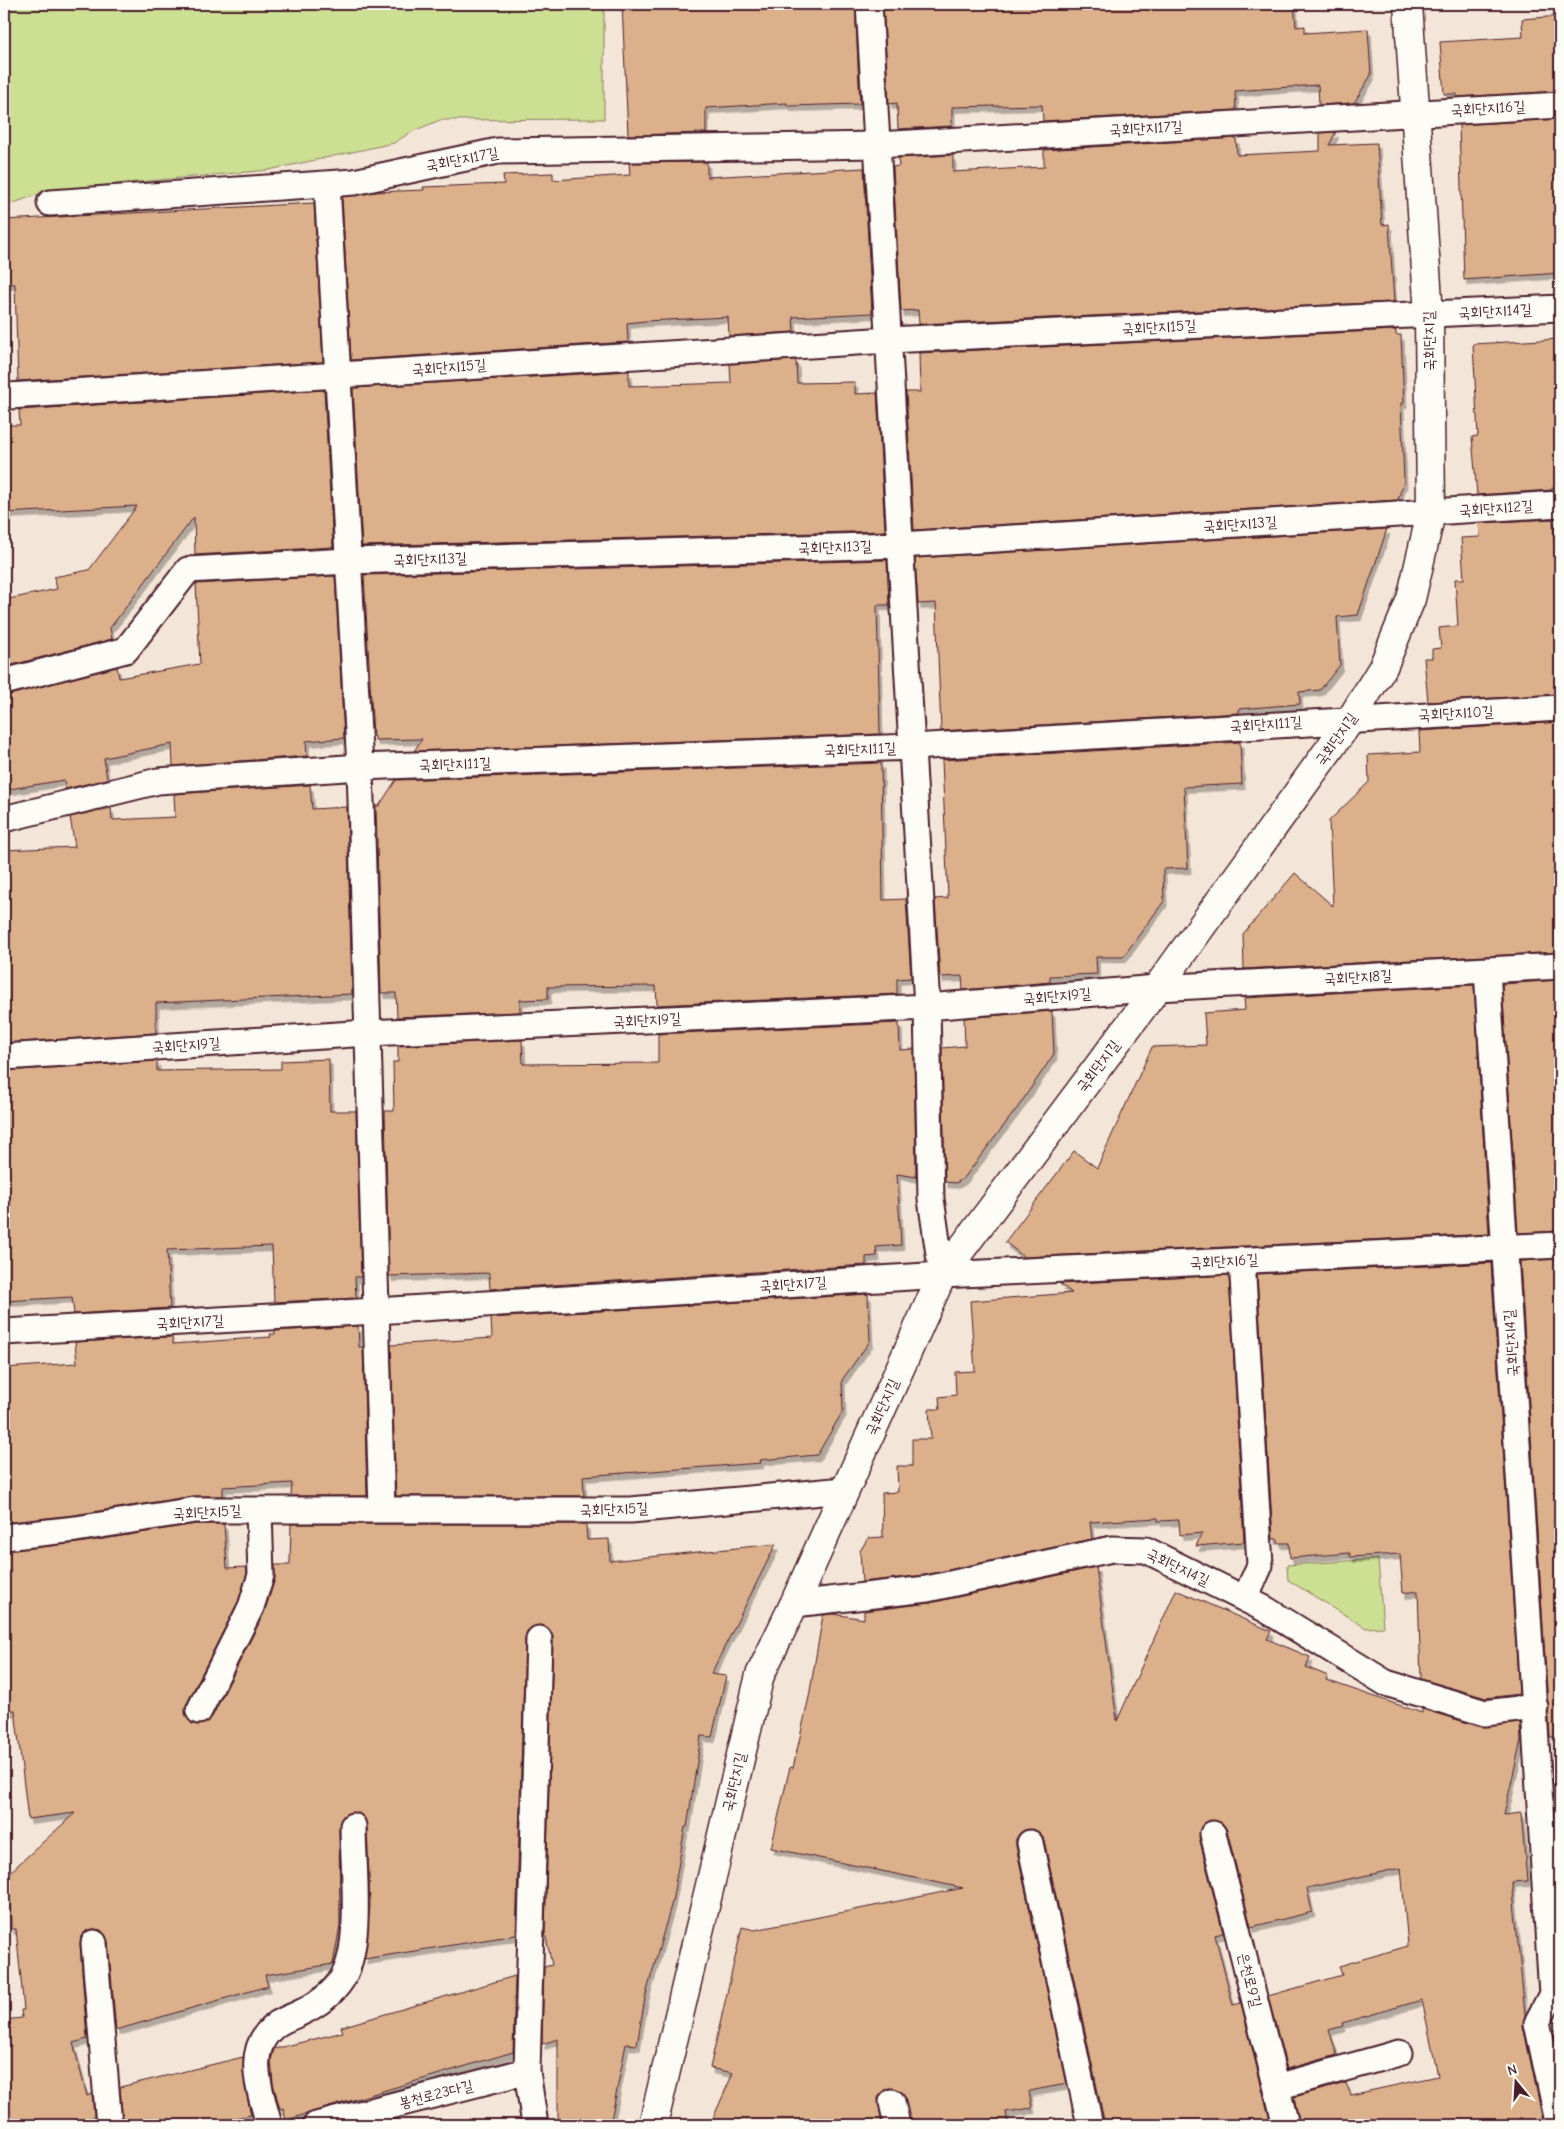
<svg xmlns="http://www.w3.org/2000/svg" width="1564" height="2129" font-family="'Comic Neue','Poor Story',sans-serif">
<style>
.green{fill:#cddf93;stroke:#8c7f5f}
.building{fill:#dbb08b;stroke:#4a1f2b;filter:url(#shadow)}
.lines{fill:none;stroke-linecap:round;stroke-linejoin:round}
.service-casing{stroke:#4a1f2b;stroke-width:29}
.tertiary-casing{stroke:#4a1f2b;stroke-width:31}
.service{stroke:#fdfcf7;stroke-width:25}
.tertiary{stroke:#fdfcf7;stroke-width:28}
.labels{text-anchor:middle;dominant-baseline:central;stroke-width:4.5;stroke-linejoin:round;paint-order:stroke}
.street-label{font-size:15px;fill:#4a1f2b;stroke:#fdfcf7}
</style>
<defs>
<filter id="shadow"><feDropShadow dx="3" dy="5.5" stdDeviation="0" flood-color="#0004"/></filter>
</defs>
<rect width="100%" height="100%" fill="#f3e5d7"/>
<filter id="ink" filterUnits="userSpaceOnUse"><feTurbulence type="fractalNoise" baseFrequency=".02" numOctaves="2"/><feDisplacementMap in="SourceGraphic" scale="10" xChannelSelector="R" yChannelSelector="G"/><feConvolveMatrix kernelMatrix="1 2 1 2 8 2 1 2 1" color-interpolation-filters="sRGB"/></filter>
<g filter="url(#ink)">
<path class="green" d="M4,4H604V119L440,120L411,132L394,143L269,170L50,190L11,204L4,211Z
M1378,1559L1383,1627L1366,1628L1288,1580L1287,1565Z"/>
<path class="building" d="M622,4H855L860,104L787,106V103L706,108V133L628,135Z
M883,4H1294L1296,27L1305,26V33L1368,29L1371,75L1354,103L1319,105L1318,85L1235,91L1236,110L1043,121L1042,105L952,107V126L898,129L897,103L889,104Z
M1560,16V91L1457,97V94H1444L1440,42L1523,37L1522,19Z
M1560,119V273L1464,280L1459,125Z
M1336,132L1329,145L1377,143L1382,225L1389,224L1394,302L919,324L918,310L901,311L893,167L899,166L898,158L953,155V172L1044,167V150L1236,138L1237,155L1320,151V133Z
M707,162V177L864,168L872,313L793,317L794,332L729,336L728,317L645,321L627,323L628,342L351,360L342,197L375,192L424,190L423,187L504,184L503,175L553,173V180L630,175L629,163Z
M314,203L323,362L18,381L15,284H6L4,220Z
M1396,330V335H1401L1404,403H1401L1404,481L1398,500L914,530L906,392H920L919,353Z
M1560,339V487L1552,488V490L1477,495L1472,437L1478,436L1473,344Z
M796,360L797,383L855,382V394L877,393L885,531L362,546L353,388L629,371V386L731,383L730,364Z
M324,390L333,547L195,555L194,517L110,628L112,639L4,667V600L57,589L54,577L89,570L137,506L4,513V425H20L19,410Z
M1553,519L1558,617H1560V694L1428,702L1424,658H1432V649L1441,648L1439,628L1458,626L1455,579H1464L1461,538L1480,537L1479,523Z
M1387,529L1358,615L1337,617L1340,665L1320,690L1299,692L1300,704L1239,709V713L941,731L936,603L918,604L915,558Z
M887,560L889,605H877L880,734L414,751L422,739L375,740V736H373L364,575Z
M335,576L344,738L306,741L307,756L173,766L172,744L104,758L107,779L65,789L64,780L4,790V696L117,667L119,678L200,664L196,584Z
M1560,722V952L1244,969L1243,934L1295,873L1333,906L1329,821L1369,782L1368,755L1420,752L1419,731Z
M1240,742L1242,784L1184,787L1188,868L1163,869L1164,901L1123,957H1096L1097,974L1050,976V982L963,990L962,976L940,977L935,899L948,898L942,760Z
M881,763L883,900L906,899L911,978L897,979V994L657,1005L656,986L548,987V999L520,1000V1012L397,1017L396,993H381L376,806H379L396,780Z
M310,785L312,809L347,807L352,994L156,1003V1033L4,1043V850L75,847L70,817L111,808L112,820L175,817L174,794Z
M1560,980V1231L1518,1233L1502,984Z
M1474,985L1489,1234L1024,1257L1005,1242L1074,1151L1097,1168L1152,1047L1206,1045L1204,1013L1245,1010L1244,998Z
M1052,1011L1054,1054L1018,1107L964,1178L956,1183L945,1182L942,1048L965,1046L964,1018Z
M899,1023L900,1050L914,1049L916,1177L897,1174L901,1245L876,1247L877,1256L866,1257V1265L490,1289L489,1273L389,1276L385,1111H394L393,1062H398V1046L522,1040L523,1064L658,1063V1034Z
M329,1059L330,1111H356L361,1277H355L356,1298L274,1302L272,1246L167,1250L170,1308L74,1314L72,1297L5,1301L4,1071L157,1061V1071L281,1069V1061Z
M1560,1259V1736L1550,1737L1520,1261Z
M1491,1263L1519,1694L1486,1698L1421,1679L1418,1591L1403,1593L1400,1554L1350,1557V1553L1290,1558L1289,1543H1278V1539H1273L1257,1274Z
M1229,1275L1244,1542L1196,1546L1202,1533L1180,1535L1179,1520L1158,1521V1518L1090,1522L1092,1539L925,1575L862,1582L860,1551L868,1538L883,1537L882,1493L898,1492L897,1466H912V1439H931L929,1409H940L939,1397L956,1395L955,1372L975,1371L970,1301L1072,1293L1060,1284Z
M868,1294L870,1341L842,1380L843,1411L817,1455L760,1460L761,1463L583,1476L584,1496H396L391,1345L492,1338L491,1318Z
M358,1326L359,1347H363L367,1496H291L292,1483L223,1487V1496H193L74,1515L4,1523V1368L77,1363L75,1342L172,1337L173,1344L271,1337L270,1334H275V1331Z
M196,1524H224L227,1568L246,1567L247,1573L238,1602L186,1705L187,1718L192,1724L199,1725L206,1723L212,1717L264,1613L275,1579V1565H290L291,1524H586L587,1540L609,1539L610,1561L776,1544L711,1674L726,1676L712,1737L701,1736L687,1827H685L672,1902L645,1998L637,2045L626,2044L610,2125H558V2039L542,2044L544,1967L552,1965L545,1933L553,1639L552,1633L547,1627L539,1625L527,1631L525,1639L516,1935L364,1959L370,1906L367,1826L365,1819L360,1814L353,1812L346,1814L341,1819L339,1826L340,1926L333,1964L265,1975L268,1986L116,2030L108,1941L101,1930L93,1929L86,1931L81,1936L80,1944L87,2039L73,2043L87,2096L92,2094L95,2125H4V2020L22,2018L21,2010H24L16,1929H11L9,1873L75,1813L28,1819L15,1710L4,1711V1551L78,1543Z
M1096,1567L1117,1721L1176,1590L1271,1631L1267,1639L1310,1657L1306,1667L1328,1676L1326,1680L1422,1713V1709L1481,1727L1520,1723L1521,1740L1504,1815L1521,1813L1527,1881L1512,1882L1525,2014L1523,2026L1544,2125H1300L1294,2097L1346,2083L1351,2095L1438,2076L1422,2000L1342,2023L1343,2026L1329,2030L1337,2055L1287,2069L1268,1996L1342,1975L1339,1966L1408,1946L1401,1868L1307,1888L1312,1912L1251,1927L1227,1830L1223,1824L1210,1820L1203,1824L1199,1837L1223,1933L1215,1935L1233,2005L1241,2003L1271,2125H1105L1044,1840L1040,1833L1028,1829L1020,1833L1016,1839V1846L1067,2084L1029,2091L1032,2108L1006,2112L1008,2125H911L903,2093L897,2089L889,2088L882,2092L878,2098L882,2125H710L733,2073L710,2068L742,1927L755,1930L963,1888L771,1848L790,1767L793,1768L809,1697L823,1615L834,1614L864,1619V1611L930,1603Z
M515,1976L513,2052L286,2120L283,2108L280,2109L273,2083L271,2060L274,2049L343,2032L341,2027Z
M1560,2029V2063L1553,2031Z
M243,2057L245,2087L251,2115L196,2125H123L120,2087Z"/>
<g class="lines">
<defs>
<path id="service" d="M869,4L927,1007L931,1199L942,1275
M327,184L360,767L382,1510
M50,203L354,182L498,151L877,145L1560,105
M9,396L888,340L1560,308
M4,682L126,650L188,570L348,561L900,545L1560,504
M4,819L158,781L360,767L912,747L1560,708
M1487,970L1552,1994L1537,2023L1559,2125
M4,1057L368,1033L927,1007L1157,988L1560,966
M1242,1260L1260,1565L1245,1599
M4,1332L376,1311L942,1275L1560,1245
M4,1537L76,1529L195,1510H631L844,1490
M794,1604L927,1589L1112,1549L1146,1550L1265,1609L1386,1683L1485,1713L1535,1707
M199,1711L251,1607L261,1575L259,1510
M1213,1834L1286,2125
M1030,1843L1090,2125
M94,1943L109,2125
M1277,2087L1399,2053
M892,2102L897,2125
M269,2125C261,2092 242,2049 277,2024C283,2020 291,2017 298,2014C313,2007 332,1995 342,1979C363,1946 353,1866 353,1826
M316,2125L527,2071
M535,2125L527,2071L539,1639"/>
<path id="tertiary" d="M653,2125L760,1675L794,1604L942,1275L1157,988L1351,719L1383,667L1411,599L1431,513L1429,315L1408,4"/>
</defs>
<use href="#service" class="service-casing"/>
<use href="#tertiary" class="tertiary-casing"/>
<use href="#service" class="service"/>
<use href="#tertiary" class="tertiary"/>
</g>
</g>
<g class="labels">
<g class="street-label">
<text transform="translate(1488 108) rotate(-3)">국회단지16길</text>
<text transform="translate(1146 128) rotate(-3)">국회단지17길</text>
<text transform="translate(462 159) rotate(-11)">국회단지17길</text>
<text transform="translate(1495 311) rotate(-3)">국회단지14길</text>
<text transform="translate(1159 327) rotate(-3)">국회단지15길</text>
<text transform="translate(1429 341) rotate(-91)">국회단지길</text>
<text transform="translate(449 367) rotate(-4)">국회단지15길</text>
<text transform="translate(1496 508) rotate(-4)">국회단지12길</text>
<text transform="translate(1240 524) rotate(-4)">국회단지13길</text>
<text transform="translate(835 547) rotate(-2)">국회단지13길</text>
<text transform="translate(430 559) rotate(-2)">국회단지13길</text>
<text transform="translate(1456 713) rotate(-3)">국회단지10길</text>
<text transform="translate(1266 724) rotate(-4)">국회단지11길</text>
<text transform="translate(1336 739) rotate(-55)">국회단지길</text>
<text transform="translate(860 749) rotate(-2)">국회단지11길</text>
<text transform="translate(455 764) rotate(-2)">국회단지11길</text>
<text transform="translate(1358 977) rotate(-3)">국회단지8길</text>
<text transform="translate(1057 996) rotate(-5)">국회단지9길</text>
<text transform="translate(647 1020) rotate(-3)">국회단지9길</text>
<text transform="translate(186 1045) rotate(-4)">국회단지9길</text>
<text transform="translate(1098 1066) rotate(-53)">국회단지길</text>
<text transform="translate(1224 1261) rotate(-3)">국회단지6길</text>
<text transform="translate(793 1284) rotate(-4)">국회단지7길</text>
<text transform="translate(190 1322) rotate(-3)">국회단지7길</text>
<text transform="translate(1511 1343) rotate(-94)">국회단지4길</text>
<text transform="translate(882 1407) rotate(-66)">국회단지길</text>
<text transform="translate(614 1509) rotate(-2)">국회단지5길</text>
<text transform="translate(207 1512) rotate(-3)">국회단지5길</text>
<text transform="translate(1178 1567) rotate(25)">국회단지4길</text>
<text transform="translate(734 1782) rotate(-77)">국회단지길</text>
<text transform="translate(1250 1980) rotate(76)">은천로9길</text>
<text transform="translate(436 2094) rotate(-14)">봉천로23다길</text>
</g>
</g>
<rect width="1564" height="2129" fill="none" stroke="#fdfcf7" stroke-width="20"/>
<rect x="10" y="10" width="1544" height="2109" fill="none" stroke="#4a1f2b" stroke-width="2" filter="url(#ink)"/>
<g transform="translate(1516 2082) rotate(342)" stroke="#fdfcf7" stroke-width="4" paint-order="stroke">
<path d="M0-4L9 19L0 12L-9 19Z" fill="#4a1f2b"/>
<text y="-8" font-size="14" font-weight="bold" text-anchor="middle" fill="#4a1f2b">N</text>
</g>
</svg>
